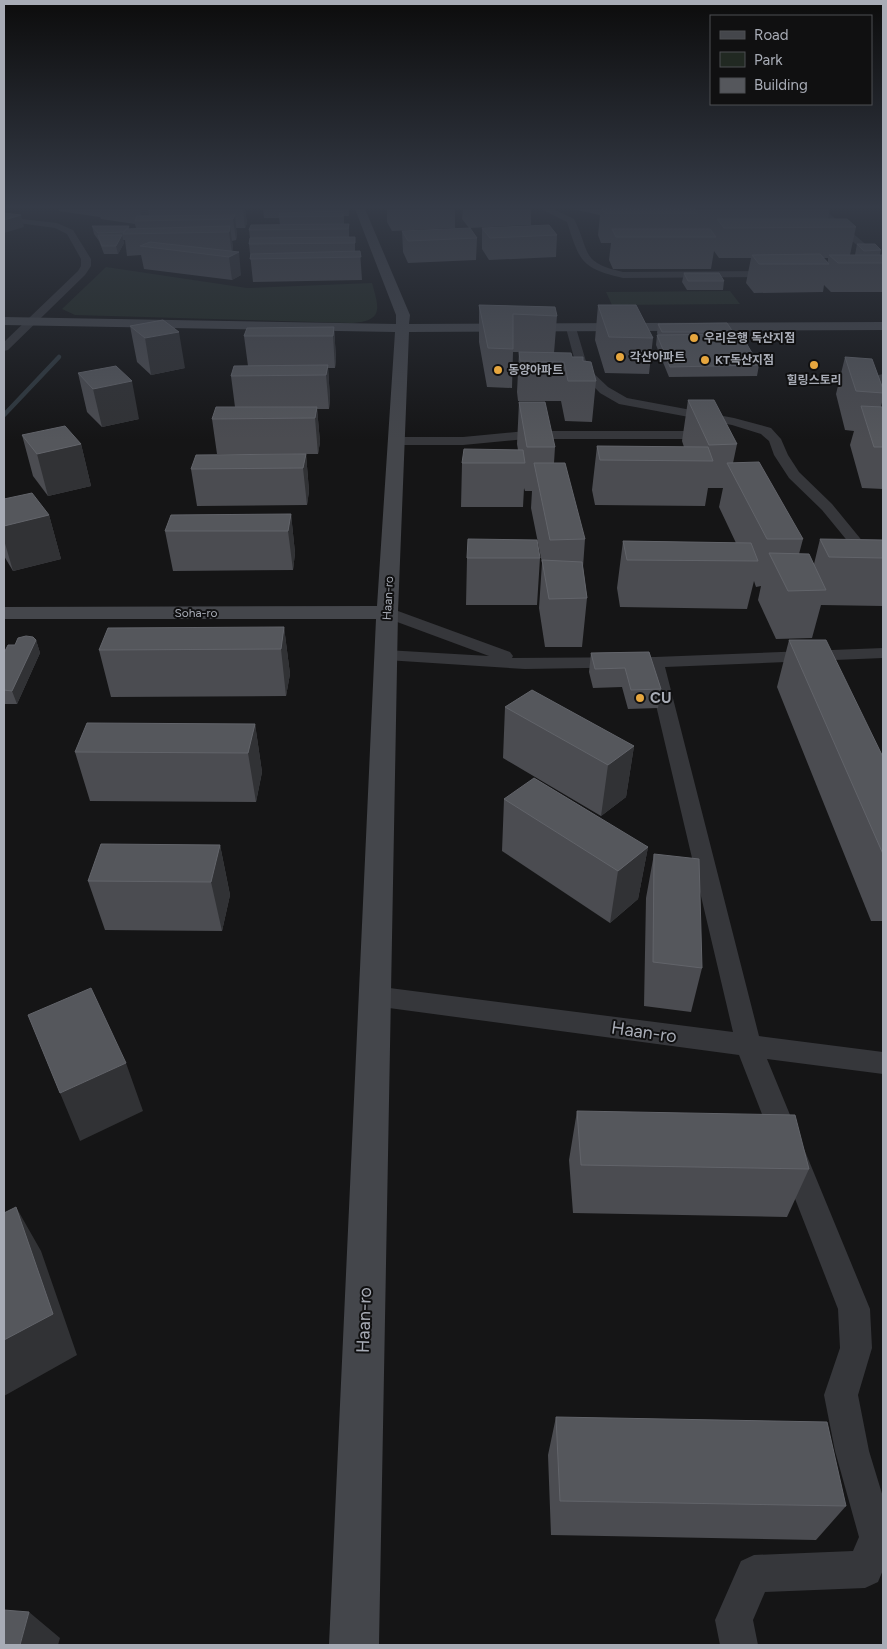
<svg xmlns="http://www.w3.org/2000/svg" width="887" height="1649" font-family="Figtree,'Noto Sans KR',sans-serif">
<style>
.green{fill:#212922}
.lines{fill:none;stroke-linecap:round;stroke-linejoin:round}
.stream{stroke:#2f383e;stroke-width:4.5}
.street{fill:#36373b;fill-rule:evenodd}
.secondary{fill:#44464b;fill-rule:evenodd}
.wall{fill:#4b4c51;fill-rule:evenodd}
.shaded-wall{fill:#313235}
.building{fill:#55575c;stroke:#62646a}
.poi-dot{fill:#e6a63e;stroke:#101011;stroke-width:2}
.labels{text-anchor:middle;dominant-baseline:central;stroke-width:4;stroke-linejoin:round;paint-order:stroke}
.far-poi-label{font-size:12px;font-weight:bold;fill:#a8acb6;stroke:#101011;text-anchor:start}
.far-street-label{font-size:12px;fill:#a8acb6;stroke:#101011}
.poi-label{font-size:15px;font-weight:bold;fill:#a8acb6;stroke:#101011;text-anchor:start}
.near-street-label{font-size:18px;fill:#a8acb6;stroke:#101011}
</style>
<rect width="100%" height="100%" fill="#151516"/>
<path class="green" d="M106,267L247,288L372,283C379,308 384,321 352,323L75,315L62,309Z
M730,291L740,304L612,305L606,292Z"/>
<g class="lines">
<path class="stream" d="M4,415L59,357"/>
<path class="street" d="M541,209H553L574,219C591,252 579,262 623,272L776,271L781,274L776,277L623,278C581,268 580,262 567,222Z
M815,209H824L883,259V266L880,265Z
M4,217L57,223L73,230L91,259V266L85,275L8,350L4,351V342L78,271L81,266V259L67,234L55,228L4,221Z
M571,325L576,328L588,368L608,387L627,398L734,418L771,428L781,439L788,455L799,472L832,504L864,543L883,552V563L854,549L822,510L789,478L774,455L769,441L761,434L732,425L619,404L600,393L577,369L566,328Z
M883,374V396L877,392L872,378L874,376Z
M526,431H711L717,435L711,439H526L463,445H397L390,441L397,437H463Z
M387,607L510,652L513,656L512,658L655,657L883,648V658L665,667L759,1036L883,1052V1074L767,1059L870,1309L872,1348L858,1395L869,1451L883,1497V1570L878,1582L865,1588L765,1592L753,1620L758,1645H720L715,1620L741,1561L754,1555L853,1551L859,1537L835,1451L824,1395L840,1348L838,1309L739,1055L374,1006L365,1003L362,996L365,989L374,986L733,1032L647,667L525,669L386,660L380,659L377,655L380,651L386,650L489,656L381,616L379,612L381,608Z"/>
<path class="secondary" d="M355,209H365L410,315L409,324L883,322V330L409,332L398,612L379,1645H329L376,619H4V607L377,606L395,332L4,325V317L396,324V315Z"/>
</g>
<path class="wall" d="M58,209H245L247,223L245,228H236L237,236L236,240L232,241L233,248L232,251L241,275L232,280L144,269L141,255L127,256L125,240H123L124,243L118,254H104L99,241L94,234L92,226H129V229L136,228L135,224L101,219L100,217L59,211Z
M263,209H349V216H344V224H349V237H355V251H360L362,280L253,282L249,244L250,239L249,230L280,225L279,218H264Z
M387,209H455V228L392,231L387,222Z
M463,209H531V225L469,228L462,219Z
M572,209H695L697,212V209H830L828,219L856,227L850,255H855L857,244L881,250L880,255H883V292H831L824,285L823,292L754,293L746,283L751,258H719L714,251L711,269H613L609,260L611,243H601L598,235L600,215ZM823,258H828V262Z
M482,228L557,235L556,257L489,260L482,249Z
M402,231L477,238L476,260L408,263L403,252Z
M684,273L724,281L723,290H687L682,282Z
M479,305L557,316L554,353L583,361L596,381L592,422L565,421L561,401H518L517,392L519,352H540H513L512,388L487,387L479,342Z
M598,305L653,338L649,374L605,373L595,340Z
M658,324L733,332L732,334L759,365L757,376L669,377L656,345L657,335H658L657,333Z
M130,326L185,368L151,375L137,362Z
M334,327L336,359L335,368H328L330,399L329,409H317L320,442L318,454H217L212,419L235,407L231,376L248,366L244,336Z
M845,357L883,389V398L881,407H883V489L862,488L850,445L854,431L845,430L836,394Z
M78,373L139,419L102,427L87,412Z
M688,400L737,444L733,463L803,539L799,554L814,564L820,539L883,540V606L821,605L812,638L776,639L758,600L761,586L756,587L754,581L747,609L620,607L617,588L623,541L736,543L719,507L723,488H708L705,506L595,505L592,490L597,446L684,447L682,441Z
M519,402L555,447L554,463L585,539L583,567L587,598L582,647H545L539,608L542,563L531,508L532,491H525L524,488L523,507H461L462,463L518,450L517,444Z
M22,435L81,444L91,486L48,496L33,476Z
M306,454L309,491L307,505L197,506L191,469Z
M4,499L49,515L61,559L13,571L4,556Z
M291,514L295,553L293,570L173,571L165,531Z
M467,558H540L537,605H466Z
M284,627L290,674L286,696L111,697L99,650Z
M36,640L40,653L17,704H4V653L15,645Z
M789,640L883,757V921H871L777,687Z
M649,652L661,689L658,708L628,709L622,687L593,688L589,672L591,653Z
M505,707L634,746L626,797L601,816L503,758Z
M255,724L262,772L256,802L90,801L75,752Z
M504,799L648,847L638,899L610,923L502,851Z
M220,845L230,895L222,931L105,930L88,881Z
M654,854L702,968L691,1012L644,1006L646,898Z
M577,1111L809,1169L787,1217L573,1213L569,1160Z
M556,1417L846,1506L816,1540L551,1535L548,1455Z"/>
<path class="shaded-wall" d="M140,209H148L150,221H142Z
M243,209H245L247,223L245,228Z
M21,215L24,227L4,233V220Z
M235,215L237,236L236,240L233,219Z
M230,226L233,248L232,253L229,232Z
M122,235L124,243L118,254L116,246Z
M239,252L241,275L232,280L229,257Z
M334,327L336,359L335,368L333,336Z
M179,332L185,368L151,375L145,338Z
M328,365L330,399L329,409L326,375Z
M132,381L139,419L102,427L93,389Z
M317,407L320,442L318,454L315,418Z
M81,444L91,486L48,496L37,454Z
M306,454L309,491L307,505L303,468Z
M291,514L295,553L293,570L288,531Z
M49,515L61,559L13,571L4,540V526Z
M284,627L290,674L286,696L281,649Z
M36,640L40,653L17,704L12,691Z
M255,724L262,772L256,802L248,753Z
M634,746L626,797L601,816L608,765Z
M220,845L230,895L222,931L211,882Z
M648,847L638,899L610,923L618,871Z
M126,1063L143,1111L80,1141L60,1093Z
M16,1207L41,1251L77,1355L4,1396V1340Z
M29,1612L60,1638L58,1645H20Z"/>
<path class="building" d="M602,209H695L698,213H604Z
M343,211V216L279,217L280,213Z
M4,213L21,215L4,220Z
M235,215L233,219L135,221L137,216Z
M717,219H847L856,227L724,228Z
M349,224L348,229L249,230L251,225Z
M549,225L557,235L490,238L482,228Z
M92,226H129L127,229H126L124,232L98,233Z
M230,226L229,232L123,234L126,229Z
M470,228L477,238L408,241L402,231Z
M612,229H710L716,237H616Z
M98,235H122L116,246H102Z
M355,237V243L249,244L250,238Z
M150,242L239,252L229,257L140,246Z
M857,244H875L881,250L864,251Z
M360,251L361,257L250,259L251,254Z
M820,254L829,264H759L752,255Z
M829,255H883V263H838Z
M684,273H719L724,281H688Z
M479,305L555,307L557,316L513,314V349L488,348Z
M598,305H636L653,338L609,337Z
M163,320L179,332L145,338L130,326Z
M727,323L733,332H662L658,324Z
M334,327L333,336H244L247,328Z
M741,334L759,365L670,367L657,335Z
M519,352L571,353L572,357H583V361L591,362L596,381H568L564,362L520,361Z
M845,357L872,359L883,389V393L856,391Z
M328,365L326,375L231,376L234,366Z
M116,366L132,381L93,389L78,373Z
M688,400H714L737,444L709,445Z
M519,402H545L555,447H527Z
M861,406L883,407V447H874Z
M216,407H317L315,418L212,419Z
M65,426L81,444L37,454L22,435Z
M597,446L708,447L713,461L600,460Z
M464,449L523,450L525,463H462Z
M306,454L303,468L191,469L196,455Z
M759,462L803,539H767L727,463Z
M534,463H565L585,539L550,540Z
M32,493L49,515L4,526V499Z
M291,514L288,531H165L171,515Z
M468,539L537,540L540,558H467Z
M820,539L883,540V558L829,557Z
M623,541L751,543L758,561L627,560Z
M769,553L809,554L826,590L788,591Z
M542,560L582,562L587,598L549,599Z
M284,627L281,649L99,650L108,628Z
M26,636L33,637L36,640L12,691L4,690V653L8,645H15L18,638Z
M789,640H826L883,757V854Z
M649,652L661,689L631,690L625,668L595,669L591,653Z
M532,690L634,746L608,765L505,707Z
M87,723L255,724L248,753L75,752Z
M534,778L648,847L618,871L504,799Z
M101,844L220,845L211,882L88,881Z
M654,854L699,859L702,968L653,962Z
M91,988L126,1063L60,1093L28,1015Z
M577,1111L795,1115L809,1169L581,1165Z
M16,1207L53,1314L4,1340V1213Z
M556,1417L827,1422L846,1506L560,1501Z
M4,1610L29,1612L20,1645H4Z"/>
<linearGradient id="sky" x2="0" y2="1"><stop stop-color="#0c0c0c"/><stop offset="0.47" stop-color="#353b47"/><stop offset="1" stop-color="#353b47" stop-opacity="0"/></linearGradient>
<rect width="887" height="440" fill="url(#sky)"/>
<g class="poi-dot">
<circle cx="694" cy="338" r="5"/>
<circle cx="620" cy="357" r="5"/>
<circle cx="705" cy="360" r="5"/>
<circle cx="814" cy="365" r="5"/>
<circle cx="498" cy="370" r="5"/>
<circle cx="640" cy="698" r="5"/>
</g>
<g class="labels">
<g class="far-poi-label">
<text x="704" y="338">우리은행 독산지점</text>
<text x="630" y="357">각산아파트</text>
<text x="715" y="360">KT독산지점</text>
<text x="508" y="370">동양아파트</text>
<text x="814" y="380" text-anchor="middle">힐링스토리</text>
</g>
<g class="far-street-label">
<text transform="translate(388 598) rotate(-87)">Haan-ro</text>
<text x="196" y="613">Soha-ro</text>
</g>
<g class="poi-label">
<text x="650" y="698">CU</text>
</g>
<g class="near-street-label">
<text transform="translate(644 1032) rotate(8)">Haan-ro</text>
<text transform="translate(364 1320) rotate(-88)">Haan-ro</text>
</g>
</g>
<rect width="887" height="1649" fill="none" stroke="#a8acb6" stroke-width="10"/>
<rect x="710" y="15" width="162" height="90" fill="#101011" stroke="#4d4e53"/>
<rect x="720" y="31" width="25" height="8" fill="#44464b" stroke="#4d4e53"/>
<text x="754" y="40" font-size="15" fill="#a8acb6">Road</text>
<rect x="720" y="52" width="25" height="15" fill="#212922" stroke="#4d4e53"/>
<text x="754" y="65" font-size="15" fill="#a8acb6">Park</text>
<rect x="720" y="78" width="25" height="15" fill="#55575c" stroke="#4d4e53"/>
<text x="754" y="90" font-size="15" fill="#a8acb6">Building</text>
</svg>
